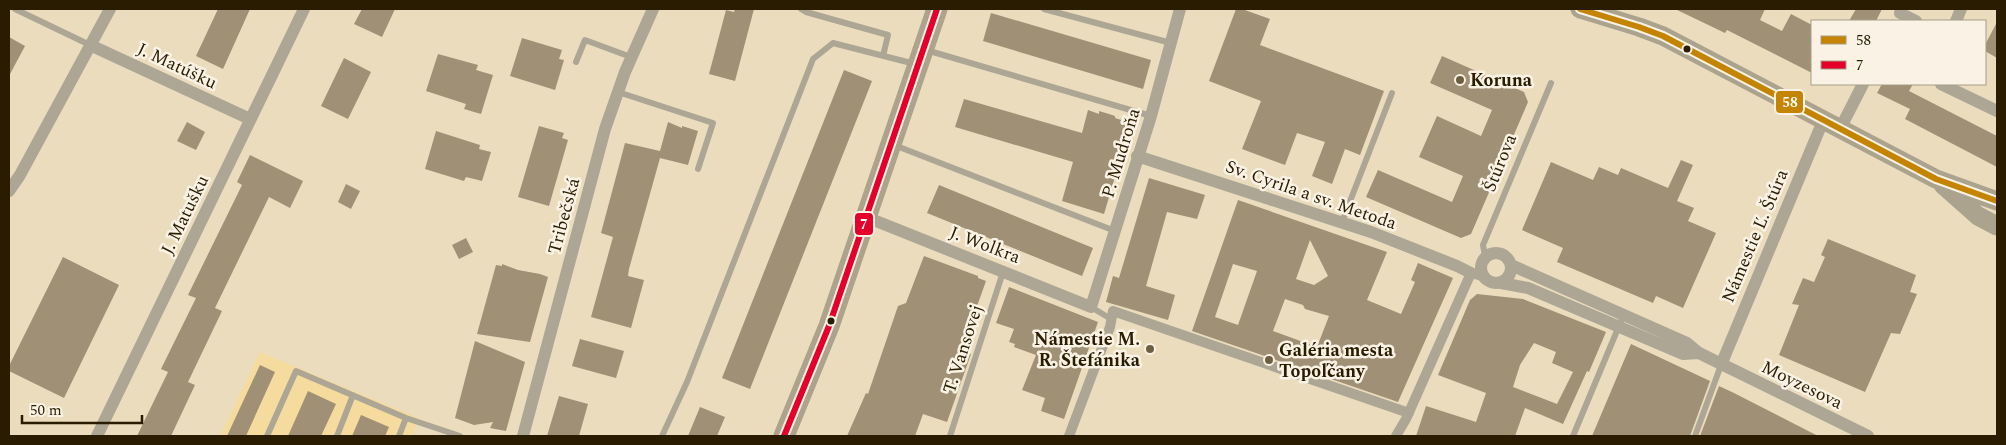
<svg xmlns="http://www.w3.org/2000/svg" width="2006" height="445" font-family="Spectral,serif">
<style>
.built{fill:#f5db9e}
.building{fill:#a09075;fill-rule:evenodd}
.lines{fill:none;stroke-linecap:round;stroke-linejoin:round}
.service{stroke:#ada695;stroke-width:6}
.pedestrian{stroke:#ada695;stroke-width:10}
.minor{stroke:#ada695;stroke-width:12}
.secondary{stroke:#aca38e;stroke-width:19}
.primary{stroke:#ada28a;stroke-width:21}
.bus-1-casing{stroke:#faf3e5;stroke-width:10}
.bus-2-casing{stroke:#faf3e5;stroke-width:10}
.bus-1{stroke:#c48400;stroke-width:6}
.bus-2{stroke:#e4002b;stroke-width:6}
.bus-dot{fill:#291c00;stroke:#faf3e5;stroke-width:2}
.poi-dot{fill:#6d5f42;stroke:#faf3e5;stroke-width:2}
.labels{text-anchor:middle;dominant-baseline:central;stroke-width:5;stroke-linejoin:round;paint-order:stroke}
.street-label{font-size:18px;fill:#291c00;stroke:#faf3e5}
.poi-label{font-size:18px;font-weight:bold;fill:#291c00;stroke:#faf3e5;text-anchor:start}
.line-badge{stroke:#faf3e5;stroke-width:2}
.badge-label{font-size:14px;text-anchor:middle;font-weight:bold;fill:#fff}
</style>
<rect width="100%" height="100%" fill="#eadcbd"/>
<path class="built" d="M260,352L419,418L412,436H220Z"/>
<path class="building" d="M218,9H250L223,69L196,56Z
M362,9H395L382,37L354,24Z
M735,9H754L735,81L709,74L726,10L734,12Z
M1236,9H1242L1270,19L1260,45L1384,91L1360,155L1345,149L1332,184L1312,176L1325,142L1297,133L1285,165L1242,149L1261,101L1209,81Z
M1675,9H1765L1760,20L1782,31L1791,14L1812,25V73L1727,30L1725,33Z
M1856,9H1882L1876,21H1849Z
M991,13L1151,60L1143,89L983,41Z
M1997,22V58L1985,51V45Z
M9,37L25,46L9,76Z
M522,38L562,50L559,59L564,60L555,90L510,76Z
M438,54L478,65L476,70L493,75L481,114L464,109L466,104L426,91Z
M1442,56L1524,92L1528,102L1471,234L1461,238L1366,197L1378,170L1452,202L1463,176L1419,157L1437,116L1481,136L1492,110L1430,83Z
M344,58L371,72L348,119L321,106Z
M844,70L872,81L750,389L722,378Z
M1882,84H1913L1909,91L1997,136V167L1905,119L1910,109L1877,93Z
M964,99L1082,133L1088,110L1099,114V111L1109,114L1115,116V118L1131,123L1104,214L1062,201L1073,162L955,127Z
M187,122L205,132L196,150L177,141Z
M668,122L682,128V126L698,131L688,165L660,158L629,269L628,276L644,280L631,328L591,317L613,237L601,233L625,143L660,151Z
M539,126L564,133L562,138L568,140L549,206L518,197Z
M436,131L480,145L479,149L491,152L482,181L466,177L464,181L425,169Z
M250,155L303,181L290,208L269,197L215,308L222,311L188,382L195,385L171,436H137L168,372L161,369L196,298L188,295L242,185L237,182Z
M1681,160L1693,165L1677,201L1694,208L1688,221L1716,233L1683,308L1656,296L1653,303L1557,262L1563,248L1522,230L1551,162L1593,180L1599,167L1618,175L1621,168L1668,188Z
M1149,178L1205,195L1197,219L1167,212L1146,286L1175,295L1168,320L1106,302L1113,276L1119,278Z
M346,184L360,191L351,209L338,202Z
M939,185L1093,248L1082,276L927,213Z
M1238,200L1387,252L1367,300L1401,314L1415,282L1411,280L1418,263L1453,278L1398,402L1192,331ZM1310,240L1328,276L1314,285L1296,279ZM1233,264L1257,271L1238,325L1215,317ZM1285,299L1303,305L1305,309L1329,316L1317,347L1273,331Z
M466,238L473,252L459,259L452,245Z
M1828,239L1916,275L1910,292L1917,294L1900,334L1891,333L1865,392L1779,355L1799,305L1792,304L1803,278L1814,282L1825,257L1821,255Z
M924,256L978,276V278L986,281L961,351L971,354L947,422L923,414L915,436H847L866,393L868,394L898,306L906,303Z
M63,257L119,285L64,398L9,371V366Z
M502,264L518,270L540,274L548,277L530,342L477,334L496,265L502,266Z
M1009,287L1098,322L1064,419L1041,411L1045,398L1022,390L1036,355L1014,347L1015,344L1009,342L1014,329L996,323Z
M1477,294L1523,299L1606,332L1589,372L1587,371L1563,424L1525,408L1515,436H1416L1426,406L1476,422L1486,393L1438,375L1470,300ZM1534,343L1556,352L1552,363L1573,372L1557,404L1513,387L1520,365Z
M580,339L624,351L616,378L572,366Z
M475,341L525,362L506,431L490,428L493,422L474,425L455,418Z
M1631,344L1710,381L1690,436H1592Z
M260,365L275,372L246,436H227Z
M1719,386L1734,393L1818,436H1700Z
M308,391L336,404L321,436H288Z
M559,396L588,404L579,436H547Z
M700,407L725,417L717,436H688Z
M361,415L389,427L385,436H352Z"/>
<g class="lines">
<path class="service" d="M15,9L90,45
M801,9L806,12L888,35L883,56
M1044,9L1171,43
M926,50L1151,116
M576,62L585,40L631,57
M618,92L713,123L698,169
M894,145L1115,231
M1342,222L1392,93
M1485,256L1483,245L1551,83
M1091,307L1111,319
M267,436L296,371L406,418L460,436
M337,436L353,395
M399,436L406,418
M662,436L687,382L813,59L833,43L915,64
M950,436L1003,272
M1573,436L1624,314
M1695,436L1721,365"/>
<path class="pedestrian" d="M1069,436L1110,327L1113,311L1409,413
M1396,436L1406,419L1471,273L1482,276"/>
<path class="minor" d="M1900,13L1916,21
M1956,21L1961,9
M90,45L250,119
M1941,84L1997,111
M1840,129L1863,84
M1137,156L1371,232L1457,266L1471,273
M9,191L20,175L110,9
M866,217L1091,307L1151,116L1180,9
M1481 268a15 15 0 1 1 30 0a15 15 0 1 1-30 0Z
M1511,265L1687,343L1699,353L1868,436
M1501,283L1528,288L1683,354L1699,353
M1721,365L1823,121
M97,436L304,9
M523,436L605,129L625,72L653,9"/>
<path class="secondary" d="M1580,9L1639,27L1663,36L1936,179L1997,201
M1943,185L1978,216L1997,226"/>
<path class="primary" d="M784,436L829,326L937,9"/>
<defs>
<path id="bus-1" d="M1580,9L1639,27L1663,36L1936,179L1997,201"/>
<path id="bus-2" d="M784,436L829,326L937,9"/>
</defs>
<use href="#bus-1" class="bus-1-casing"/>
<use href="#bus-2" class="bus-2-casing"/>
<use href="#bus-1" class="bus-1"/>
<use href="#bus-2" class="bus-2"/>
</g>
<g class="bus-dot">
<circle cx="1687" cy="49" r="4.5"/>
<circle cx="831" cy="321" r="4.5"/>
</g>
<g class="poi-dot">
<circle cx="1460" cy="80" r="5"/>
<circle cx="1150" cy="349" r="5"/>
<circle cx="1269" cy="360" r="5"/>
</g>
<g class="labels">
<g class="street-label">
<text transform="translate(177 66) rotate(25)">J. Matúšku</text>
<text transform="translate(1121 153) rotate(-73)">P. Mudroňa</text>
<text transform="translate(1500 163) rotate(-68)">Štúrova</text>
<text transform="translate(1311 195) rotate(19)">Sv. Cyrila a sv. Metoda</text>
<text transform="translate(185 215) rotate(-64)">J. Matušku</text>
<text transform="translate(564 216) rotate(-75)">Tribečská</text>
<text transform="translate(1755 236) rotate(-67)">Námestie Ľ. Štúra</text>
<text transform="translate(985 245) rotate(21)">J. Wolkra</text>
<text transform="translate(963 349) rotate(-72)">T. Vansovej</text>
<text transform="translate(1802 385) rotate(26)">Moyzesova</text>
</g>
<g class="poi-label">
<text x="1470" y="80">Koruna</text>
<text x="1140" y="339" text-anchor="end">Námestie M.<tspan x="1140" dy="21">R. Štefánika</tspan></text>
<text x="1279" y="350">Galéria mesta<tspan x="1279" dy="21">Topoľčany</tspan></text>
</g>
</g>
<g class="line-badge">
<rect x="1775" y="90" width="29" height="24" rx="5" fill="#c48400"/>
<rect x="854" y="212" width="20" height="24" rx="5" fill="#e4002b"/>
</g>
<g class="badge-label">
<text x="1790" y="107">58</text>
<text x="864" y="229">7</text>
</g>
<rect width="2006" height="445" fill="none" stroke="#291c00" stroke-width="20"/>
<rect x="1811" y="20" width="175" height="65" fill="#faf3e5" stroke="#a69d89"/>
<rect x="1821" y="36" width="25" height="8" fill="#c48400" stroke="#a69d89"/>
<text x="1856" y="45" font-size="15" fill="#291c00">58</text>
<rect x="1821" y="61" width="25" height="8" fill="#e4002b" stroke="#a69d89"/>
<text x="1856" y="70" font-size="15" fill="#291c00">7</text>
<path d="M22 415v8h120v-8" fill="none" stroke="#291c00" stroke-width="2.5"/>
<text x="30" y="415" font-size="15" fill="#291c00" stroke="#faf3e5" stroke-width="4" paint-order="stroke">50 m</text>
</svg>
